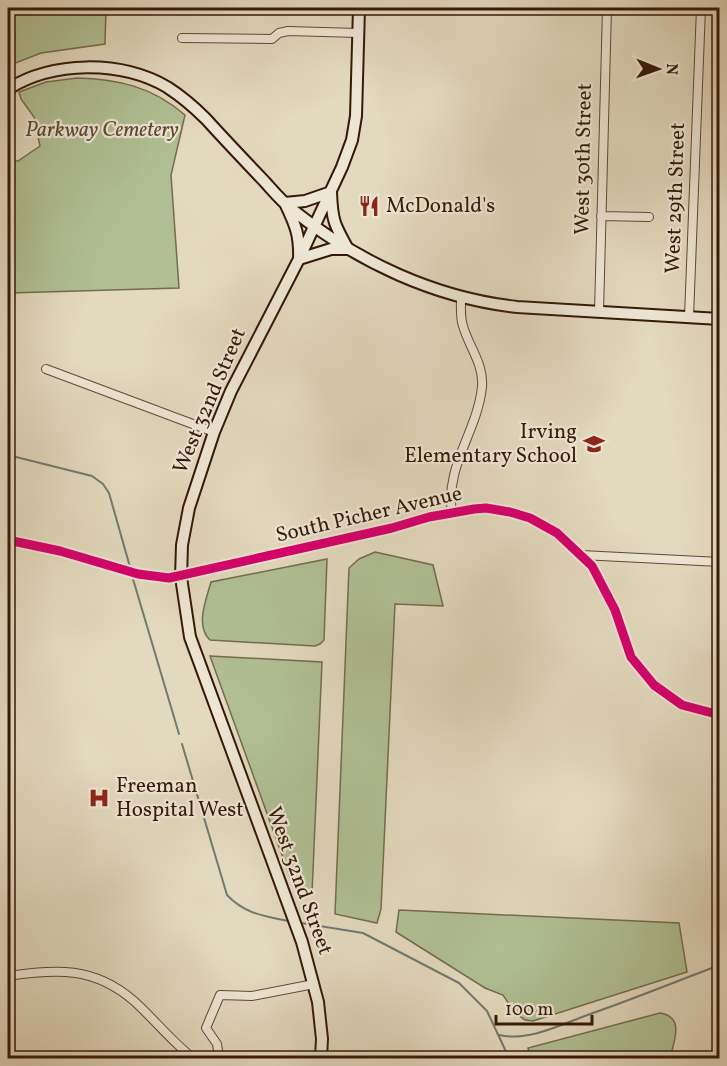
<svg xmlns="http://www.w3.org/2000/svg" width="727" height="1066" font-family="Vollkorn,serif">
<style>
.green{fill:#b0c094;stroke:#736c4e;stroke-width:1.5}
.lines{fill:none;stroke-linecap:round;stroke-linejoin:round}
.stream{stroke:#707972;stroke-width:2}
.street-casing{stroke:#614836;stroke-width:10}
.secondary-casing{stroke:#361808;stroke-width:14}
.street{stroke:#ede6d5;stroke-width:8}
.secondary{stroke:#ede6d5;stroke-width:10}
.cycleway-casing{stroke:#ede6d5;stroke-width:13}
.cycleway{stroke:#d6006c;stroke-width:9}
.labels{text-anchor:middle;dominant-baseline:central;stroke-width:4.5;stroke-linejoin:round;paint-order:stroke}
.park-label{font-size:21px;font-style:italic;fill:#5b4a32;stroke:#ede6d5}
.street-label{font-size:21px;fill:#361808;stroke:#ede6d5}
.poi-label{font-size:21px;fill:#361808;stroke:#ede6d5;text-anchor:start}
</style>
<rect width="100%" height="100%" fill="#e3d9be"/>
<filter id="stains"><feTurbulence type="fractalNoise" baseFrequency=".00333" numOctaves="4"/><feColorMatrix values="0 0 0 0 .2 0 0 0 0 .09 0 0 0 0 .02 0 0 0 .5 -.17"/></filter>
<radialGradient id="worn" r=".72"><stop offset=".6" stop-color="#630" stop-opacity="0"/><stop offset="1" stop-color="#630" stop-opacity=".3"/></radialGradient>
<path class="green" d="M8,8H106L105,44L41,53L8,66Z
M77,78C118,79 153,87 185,115L171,175L179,288L9,293L8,294V161H18L40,146L34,117L21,99L19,92L46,82Z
M375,552L433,565L443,606L395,604L381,909L377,923L335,914L349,568L359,559Z
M327,559L324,640L320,644L315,646L210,640C195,626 206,600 211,582Z
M210,656L322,662L312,894L307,896L290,877Z
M399,910L679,923L687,972L533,1021L525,1020L515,1013L503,995L485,988L396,932Z
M660,1013C685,1017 674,1041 670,1058H530L528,1048Z"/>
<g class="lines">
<path class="stream" d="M8,455L92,476L103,484L109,493L130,567
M133,579L179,734
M182,744L227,895C245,914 264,916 288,921
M301,923L363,933L459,983L487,1011L509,1058
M499,1035C530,1042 564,1023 593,1013C636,998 677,981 720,965"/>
<defs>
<path id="street" d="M182,38L272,39L279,33L288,31L358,33
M601,216L649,217
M599,312L607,8
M689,317L701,8
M46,369L214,432
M452,513C445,465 477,433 482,387C484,364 469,347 463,326C460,317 461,307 461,298
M8,540L60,551L138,574L169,578L392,528L429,517L474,509L486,508L510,512L530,518L557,533L592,566L615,610L631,657L654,685L682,705L720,715
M581,555L720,562
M8,976C55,969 94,966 134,1001C154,1019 171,1041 193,1058
M219,1058L217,1044L206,1028L220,995L252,996L314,984"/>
<path id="secondary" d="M8,89C53,61 120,60 167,87C181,96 194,107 206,119C225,140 245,161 265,182C274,192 283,203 294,211C358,262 435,298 517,307L720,319
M331,192C332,220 334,224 348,249H331L299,259C300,235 295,224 285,203L305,201Z
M321,1058L322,1039L318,1002L302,942L190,637L181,577L182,545L189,508L214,432L231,391L299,259L342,167L352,140L356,116L359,8"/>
</defs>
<use href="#street" class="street-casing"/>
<use href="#secondary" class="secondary-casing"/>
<use href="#street" class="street"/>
<use href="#secondary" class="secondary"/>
<defs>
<path id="cycleway" d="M8,540L60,551L138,574L169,578L392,528L429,517L474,509L486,508L510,512L530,518L557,533L592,566L615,610L631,657L654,685L682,705L720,715"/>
</defs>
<use href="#cycleway" class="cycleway-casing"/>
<use href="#cycleway" class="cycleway"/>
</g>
<defs>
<symbol id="restaurant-bare" viewBox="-9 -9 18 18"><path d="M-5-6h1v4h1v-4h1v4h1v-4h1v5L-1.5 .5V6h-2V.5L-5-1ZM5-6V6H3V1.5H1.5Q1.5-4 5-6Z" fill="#8f2418" stroke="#ede6d5" stroke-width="2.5" paint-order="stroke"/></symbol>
<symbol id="school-bare" viewBox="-9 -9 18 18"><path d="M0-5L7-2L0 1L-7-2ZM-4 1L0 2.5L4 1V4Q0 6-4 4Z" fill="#8f2418" stroke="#ede6d5" stroke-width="2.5" paint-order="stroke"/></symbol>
<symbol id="hospital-bare" viewBox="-9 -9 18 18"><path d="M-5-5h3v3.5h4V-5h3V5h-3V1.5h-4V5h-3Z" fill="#8f2418" stroke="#ede6d5" stroke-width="2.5" paint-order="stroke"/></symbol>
</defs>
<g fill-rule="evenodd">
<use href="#restaurant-bare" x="354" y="191" width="30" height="30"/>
<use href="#school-bare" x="579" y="429" width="30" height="30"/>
<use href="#hospital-bare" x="84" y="783" width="30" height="30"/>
</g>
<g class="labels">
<g class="park-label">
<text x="102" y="130">Parkway Cemetery</text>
</g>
<g class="street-label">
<text transform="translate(584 159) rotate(-89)">West 30th Street</text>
<text transform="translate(676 198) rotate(-88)">West 29th Street</text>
<text transform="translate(210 401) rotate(-67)">West 32nd Street</text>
<text transform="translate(369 515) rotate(-13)">South Picher Avenue</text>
<text transform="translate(299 881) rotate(70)">West 32nd Street</text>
</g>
<g class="poi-label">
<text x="386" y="206">McDonald's</text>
<text x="577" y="432" text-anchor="end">Irving<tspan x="577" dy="24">Elementary School</tspan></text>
<text x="116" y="786">Freeman<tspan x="116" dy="24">Hospital West</tspan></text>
</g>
</g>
<rect width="727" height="1066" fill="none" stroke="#e3d9be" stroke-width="30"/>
<rect x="9" y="9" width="709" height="1048" fill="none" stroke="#361808" stroke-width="3"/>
<rect x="15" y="15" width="697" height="1036" fill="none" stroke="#361808" stroke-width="1.5"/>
<g transform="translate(658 69) rotate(91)" stroke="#ede6d5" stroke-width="4.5" paint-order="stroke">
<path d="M0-4.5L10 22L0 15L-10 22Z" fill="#361808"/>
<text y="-9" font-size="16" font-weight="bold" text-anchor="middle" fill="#361808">N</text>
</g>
<path d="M496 1015v9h96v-9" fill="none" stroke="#361808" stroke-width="3"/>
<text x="505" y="1015" font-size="18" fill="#361808" stroke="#ede6d5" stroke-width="4.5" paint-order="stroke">100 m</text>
<rect width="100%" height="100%" filter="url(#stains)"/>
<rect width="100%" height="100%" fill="url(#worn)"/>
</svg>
